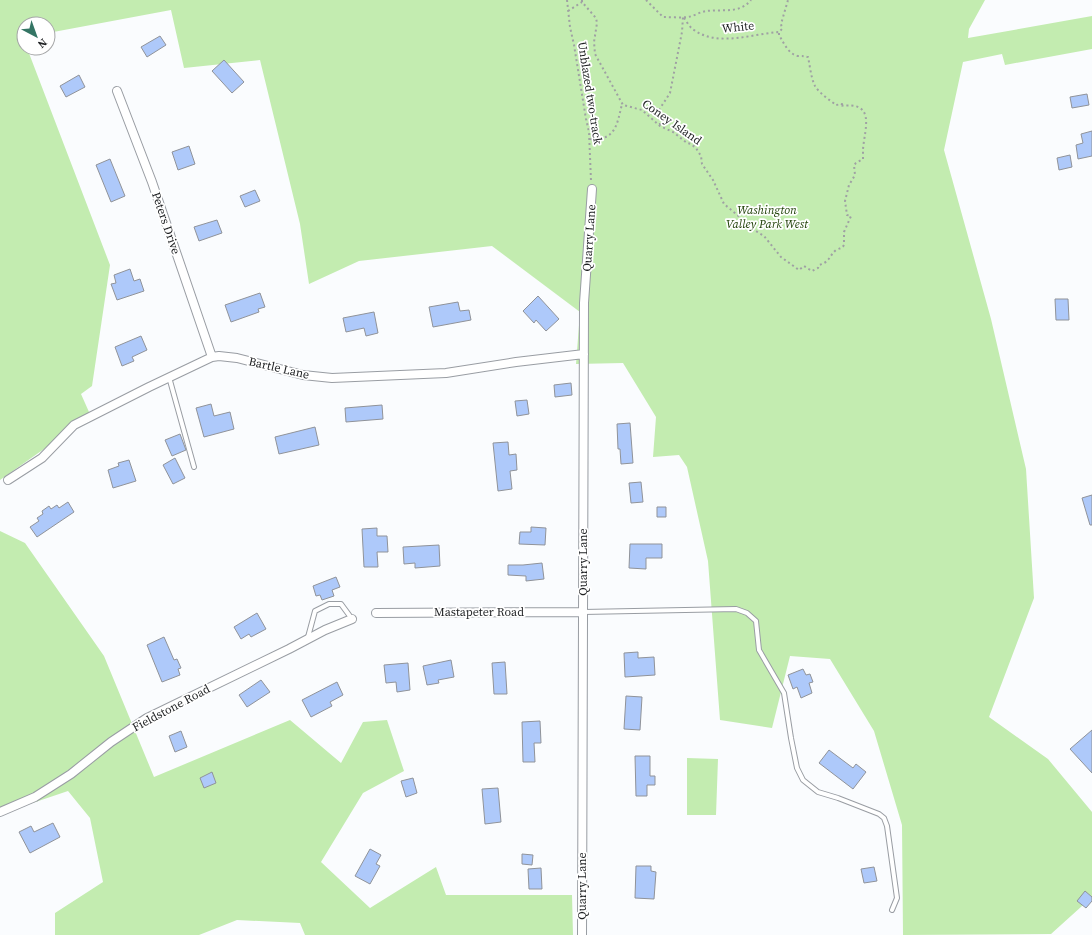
<svg xmlns="http://www.w3.org/2000/svg" width="1092" height="935" font-family="'Source Serif 4',serif">
<style>
.green{fill:#c3ecb0}
.building{fill:#aec9fa;stroke:#909399}
.lines{fill:none;stroke-linecap:round;stroke-linejoin:round}
.lane-casing{stroke:#999da3;stroke-width:6}
.street-casing{stroke:#999da3;stroke-width:10}
.path{stroke:#9fa1a3;stroke-width:2;stroke-dasharray:2 3;stroke-linecap:butt}
.lane{stroke:#fff;stroke-width:4}
.street{stroke:#fff;stroke-width:8}
.labels{text-anchor:middle;dominant-baseline:central;stroke-width:3.5;stroke-linejoin:round;paint-order:stroke}
.street-label{font-size:12px;fill:#1f2123;stroke:#fff}
.park-label{font-size:12px;font-style:italic;fill:#1a3c01;stroke:#fff}
</style>
<rect width="100%" height="100%" fill="#fafcfe"/>
<path class="green" d="M0,0H985L969,29L968,38L1092,16V49L1005,65L1002,54L963,62L944,150L991,319L1026,469L1034,598L989,717L1048,759L1092,812V897L1051,934L903,935L902,825L874,731L830,659L790,656L772,728L720,720L708,561L687,467L679,455L653,457L656,417L623,363L576,364L580,312L492,246L359,261L309,284L300,224L260,60L184,68L171,10L48,33V24H24V48H27L110,265L92,386L81,394L89,412L44,449L0,480Z
M0,531L25,543L104,656L154,777L290,720L341,763L363,722L387,720L404,771L363,793L321,862L370,908L436,867L446,895H572L573,935H305L300,923L237,920L199,935H55V913L103,882L90,818L68,791L0,814Z
M687,758L718,759L716,815H687Z"/>
<path class="building" d="M160,36L166,45L147,57L141,47Z
M224,60L244,82L232,93L212,71Z
M79,75L85,87L66,97L60,86Z
M1087,94L1089,105L1072,108L1070,97Z
M1092,131V156L1078,159L1076,145L1083,143L1081,134Z
M189,146L195,164L178,170L172,152Z
M1070,155L1072,167L1059,170L1057,158Z
M110,159L125,196L111,202L96,165Z
M255,190L260,201L245,207L240,196Z
M217,220L222,233L199,241L194,227Z
M130,269L134,281L140,279L144,291L117,300L111,284L116,283L114,275Z
M260,293L265,307L258,309L259,312L231,322L225,305Z
M538,296L559,319L546,331L536,320L534,323L523,311Z
M1055,299H1068L1069,320H1056Z
M458,302L460,311L469,310L471,320L433,327L429,307Z
M374,312L378,333L366,336L364,328L346,332L343,318Z
M141,336L147,350L132,357L134,361L122,366L115,347Z
M571,383L572,395L555,397L554,385Z
M527,400L529,414L517,416L515,401Z
M211,404L214,416L230,412L234,429L204,437L196,408Z
M382,405L383,419L346,422L345,408Z
M630,423L633,463L621,464L620,449H618L617,424Z
M315,427L319,445L279,454L275,437Z
M180,434L186,450L172,456L165,440Z
M508,442L509,455L516,454L517,470L510,471L512,489L498,491L493,443Z
M175,458L185,478L173,484L163,465Z
M129,460L136,481L113,488L108,470L119,466L118,463Z
M641,482L643,502L631,503L629,483Z
M1092,495V525H1090L1082,498Z
M68,502L74,512L37,537L30,527L39,521L37,518L43,514L42,511L49,506L51,509L57,505L59,508Z
M657,507H666V517H657Z
M531,527L546,528L545,545L519,544L520,532H531Z
M377,528V536H387L388,552H377L378,567H364L362,529Z
M630,544H662V558H646V569L629,568Z
M439,545L440,566L415,568V563L404,564L403,547Z
M542,563L544,579L526,581V576L508,575V565H523Z
M336,577L340,587L332,590L334,596L322,600L320,595L316,596L313,586Z
M257,613L266,629L251,637L249,634L241,639L234,627Z
M164,637L174,660L177,659L181,668L178,669L180,675L162,682L147,645Z
M638,652V658L654,657L655,675L625,677L624,653Z
M451,660L454,677L438,680L439,683L427,685L423,666Z
M505,662L507,694H494L492,663Z
M408,663L410,690L397,692L396,682L386,683L384,665Z
M803,669L806,675L810,674L813,682L809,683L812,693L801,698L797,687L793,689L788,675Z
M261,680L270,692L247,707L239,695Z
M337,682L343,695L330,702L332,706L311,717L302,700Z
M626,696L642,697L640,730L624,729Z
M540,721L541,743H534L535,762H523L522,722Z
M1092,730V773L1070,749Z
M181,731L187,747L175,752L169,736Z
M829,750L853,768L856,764L866,772L853,789L819,763Z
M635,756H650V776H655V785H647V796H636Z
M212,772L216,783L204,788L200,778Z
M413,778L417,793L406,797L401,781Z
M498,788L501,822L485,824L482,789Z
M53,823L60,837L30,853L19,832L31,826L34,832Z
M370,849L381,855L376,864L380,866L370,884L355,876Z
M522,854L533,855L532,865L522,864Z
M636,866H651V871L656,872L654,899L635,898Z
M874,867L877,881L864,883L861,869Z
M541,868L542,889H529L528,869Z
M1085,891L1092,897V901L1086,908L1077,901Z"/>
<g class="lines">
<defs>
<path id="lane" d="M169,377L194,467
M583,612L736,609L747,613L756,621L759,650L784,693L791,738L797,768L803,780L818,792L838,798L879,814L884,818L887,826L897,898L892,910
M308,637L315,611L329,604H341L352,619"/>
<path id="street" d="M117,91L152,182L212,357
M8,480L42,458L74,425L149,387L212,357L219,356L237,358L303,375L332,378L446,373L516,362L584,354
M376,613L583,612
M0,812L35,797L71,774L111,742L147,718L289,649L325,630L352,619
M582,935L584,303L592,189"/>
</defs>
<use href="#lane" class="lane-casing"/>
<use href="#street" class="street-casing"/>
<path class="path" d="M567,0L570,27L574,45L586,119L589,132L591,181
M582,0V2L596,18L597,23L594,42L595,54L623,105L642,110L660,126L673,132L687,143L691,144L696,148L701,156L702,164L713,180L724,204L741,218L746,225L764,236L781,257L799,270L804,266L812,271L818,268L819,265C830,262 829,256 836,250C839,248 842,249 844,245V232L851,216L847,215L845,201L849,185L855,175L854,165L856,163L863,159C863,156 863,152 863,149C865,127 876,101 840,106L842,104L836,105C831,101 819,93 815,86C811,78 810,66 808,57C804,56 802,56 798,56C788,54 784,43 779,35V32L782,29L781,24L788,0
M646,0L663,17C671,17 680,18 688,17C694,16 700,12 706,11C722,9 740,14 751,0
M568,11L582,2
M684,18C687,22 690,28 694,30C718,47 751,34 779,32
M660,125L659,110L670,93L682,32L683,17
M590,139C616,141 617,124 622,104"/>
<use href="#lane" class="lane"/>
<use href="#street" class="street"/>
</g>
<g class="labels">
<g class="street-label">
<text transform="translate(738 27) rotate(-6)">White</text>
<text transform="translate(590 93) rotate(81)">Unblazed two-track</text>
<text transform="translate(672 122) rotate(35)">Coney Island</text>
<text transform="translate(166 223) rotate(71)">Peters Drive</text>
<text transform="translate(589 238) rotate(-86)">Quarry Lane</text>
<text transform="translate(279 368) rotate(13)">Bartle Lane</text>
<text transform="translate(583 562) rotate(-90)">Quarry Lane</text>
<text x="479" y="612">Mastapeter Road</text>
<text transform="translate(171 708) rotate(-28)">Fieldstone Road</text>
<text transform="translate(582 886) rotate(-90)">Quarry Lane</text>
</g>
<g class="park-label">
<text x="767" y="210">Washington<tspan x="767" dy="14">Valley Park West</tspan></text>
</g>
</g>
<g transform="translate(36 36) rotate(139)"><circle r="19" fill="#ffffff" stroke="#a5a6a7"/>
<path d="M0-3L7 15L0 10L-7 15Z" fill="#347564"/>
<text y="-6" font-size="11" font-weight="bold" text-anchor="middle" fill="#1f2123">N</text>
</g>
</svg>
